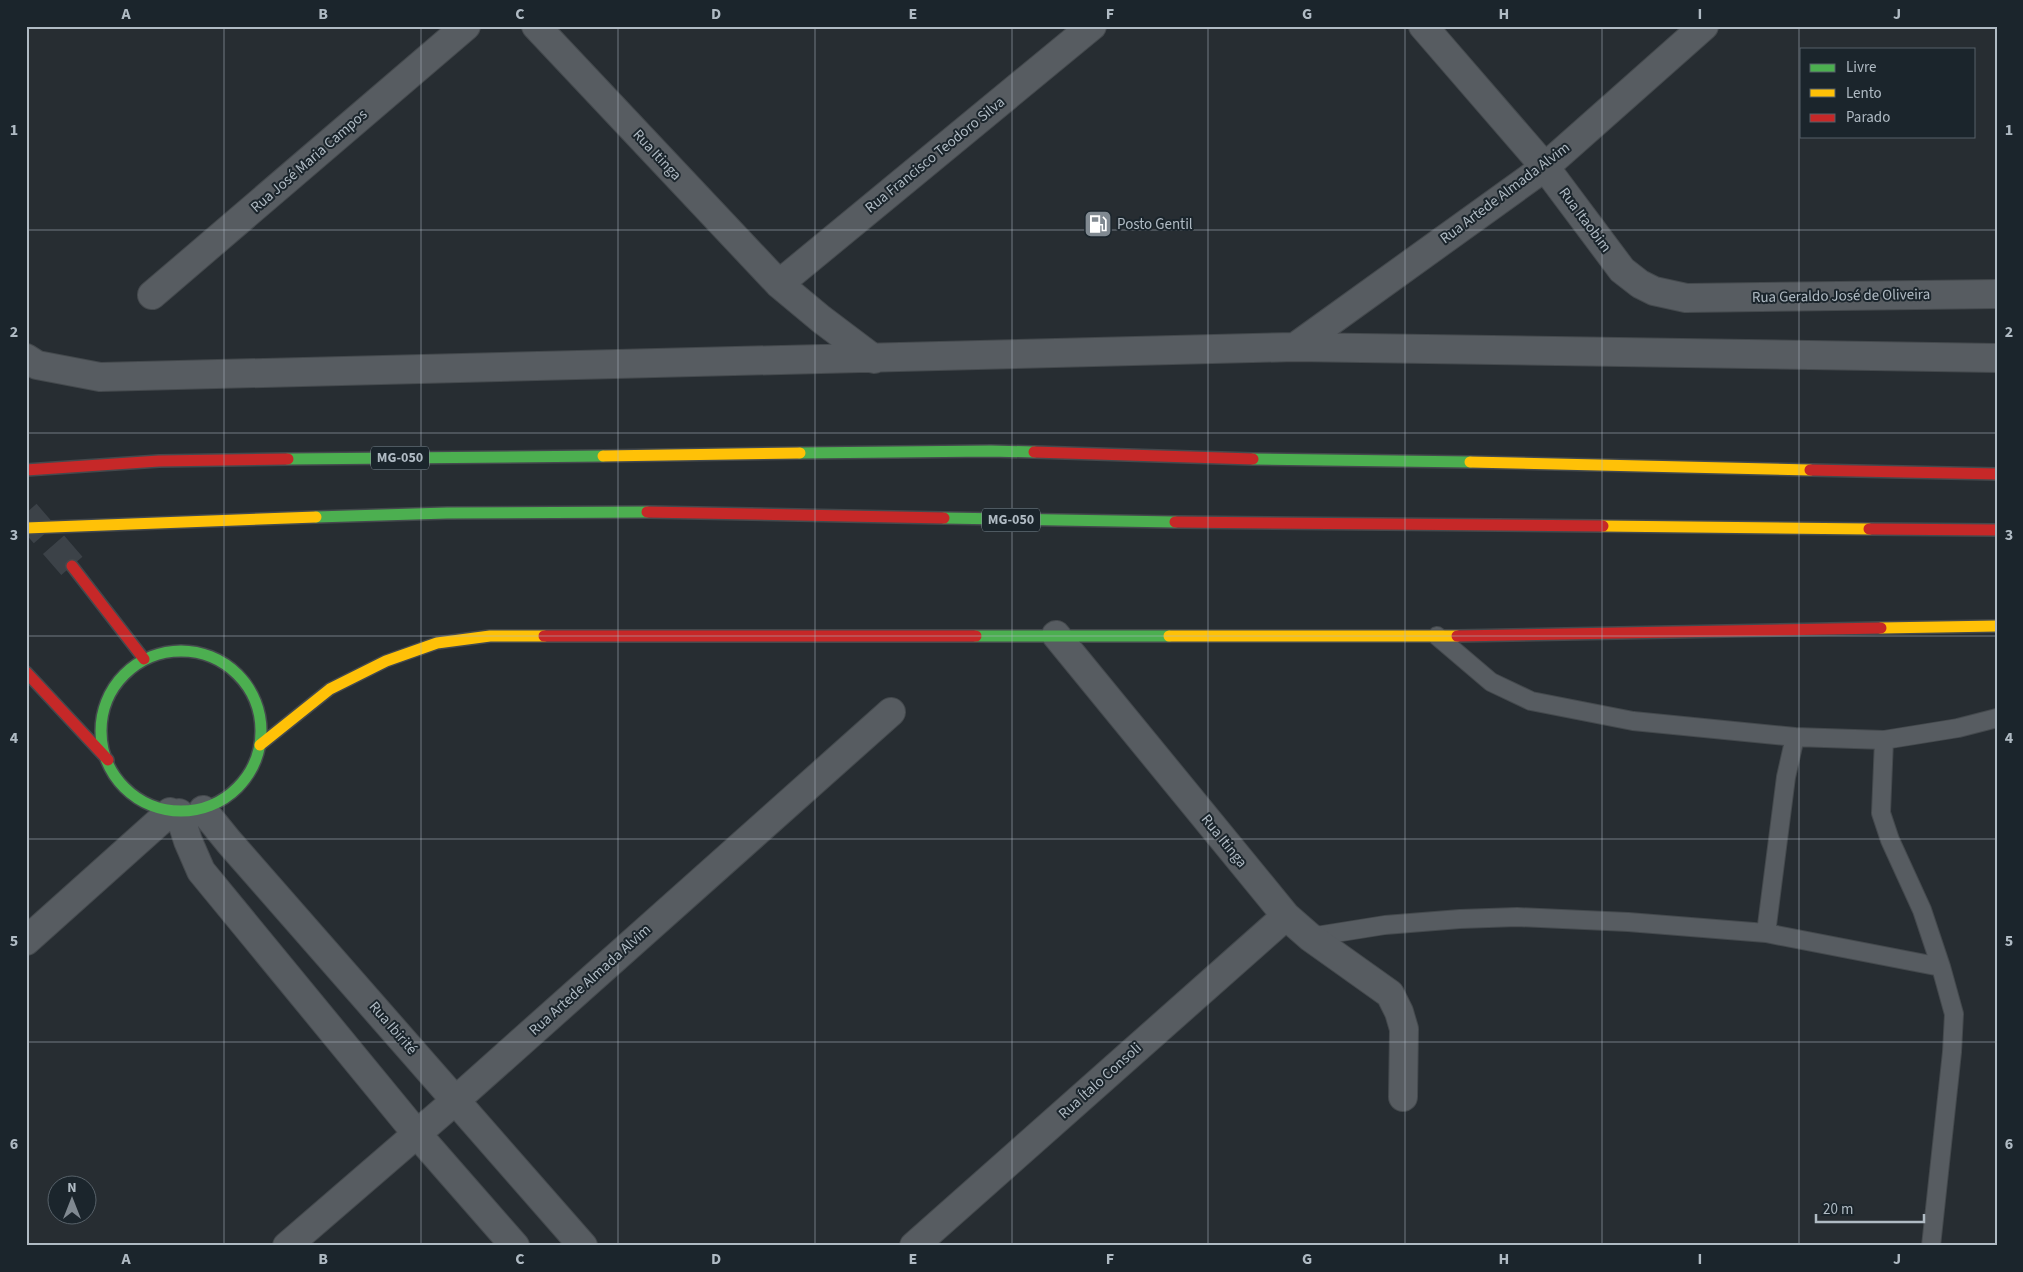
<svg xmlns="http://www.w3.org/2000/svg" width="2023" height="1272" font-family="'Source Sans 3',sans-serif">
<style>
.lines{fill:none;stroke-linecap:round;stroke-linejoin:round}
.secondary-tunnel{stroke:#3c4248;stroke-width:28;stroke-dasharray:28 14;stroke-linecap:butt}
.lane-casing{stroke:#44494d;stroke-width:20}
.street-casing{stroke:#44494d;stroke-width:30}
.fast-casing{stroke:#44494d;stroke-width:14}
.slow-casing{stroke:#44494d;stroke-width:14}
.jam-casing{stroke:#44494d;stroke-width:14}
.lane{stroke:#575c61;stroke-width:18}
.street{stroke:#575c61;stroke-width:28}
.fast{stroke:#4caf50;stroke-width:11}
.slow{stroke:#ffc107;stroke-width:11}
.jam{stroke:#c62828;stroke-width:11}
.grid{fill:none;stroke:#b0bbc4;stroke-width:1;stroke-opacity:0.55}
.labels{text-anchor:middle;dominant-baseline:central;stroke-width:4;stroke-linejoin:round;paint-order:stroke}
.shield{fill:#1b252c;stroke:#838e96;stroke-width:1}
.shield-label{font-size:14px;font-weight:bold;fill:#b0bbc4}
.street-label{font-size:15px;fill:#b0bbc4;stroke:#1b252c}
.poi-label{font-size:15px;fill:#b0bbc4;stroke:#1b252c;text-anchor:start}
.neatline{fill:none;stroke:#b0bbc4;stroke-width:2}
.grid-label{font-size:16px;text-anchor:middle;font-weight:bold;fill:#b0bbc4}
</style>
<rect width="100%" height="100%" fill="#272d32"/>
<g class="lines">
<path class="secondary-tunnel" d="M26,513L72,566"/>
<defs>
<path id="lane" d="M1437,636L1491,682L1531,701L1633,721L1795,737L1884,740L1958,728L1997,718
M1884,740L1881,813L1890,840L1922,910L1941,967L1954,1014L1952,1052L1931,1246
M1766,933L1786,777L1795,737
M1310,937L1385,925L1460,919L1517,917L1628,922L1766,933L1941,967"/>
<path id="street" d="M536,26L779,284L821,319L874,359
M1423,26L1545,167L1622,270L1640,284L1654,291L1686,298L1997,294
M779,284L1092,26
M152,295L466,26
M1295,347L1545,167L1704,26
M26,358L37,365L100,377L1295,347L1997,358
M1056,635L1286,916L1310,937L1390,994L1399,1012L1404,1029L1403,1097
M203,810L229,842L583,1246
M179,813L188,841L201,871L417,1134L515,1246
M26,941L170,812
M287,1246L456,1100L891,712
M914,1246L1286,916"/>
<path id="fast" d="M800,453L991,451L1034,452
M288,459L603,456
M1253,459L1470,462
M316,517L447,513L647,512
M944,518L1175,522
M976,636H1169
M101 731a80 80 0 1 1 160 0a80 80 0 1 1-160 0Z"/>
<path id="slow" d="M603,456L800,453
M1470,462L1810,470
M1603,526L1869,529
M26,528L316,517
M1881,628L1997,626
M1169,636H1457
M260,745L330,689L386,661L437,643L490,636H544"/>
<path id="jam" d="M1034,452L1253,459
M26,470L159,461L288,459
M1810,470L1997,474
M647,512L944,518
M1175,522L1603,526
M1869,529L1997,530
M72,566L144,659
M544,636H976
M1457,636L1881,628
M26,672L108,760"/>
</defs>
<use href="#lane" class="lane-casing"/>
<use href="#street" class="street-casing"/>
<use href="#fast" class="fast-casing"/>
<use href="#slow" class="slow-casing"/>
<use href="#jam" class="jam-casing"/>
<use href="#lane" class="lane"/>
<use href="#street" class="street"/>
<use href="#fast" class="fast"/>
<use href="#slow" class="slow"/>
<use href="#jam" class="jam"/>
</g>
<path class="grid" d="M224,26V1246M421,26V1246M618,26V1246M815,26V1246M1012,26V1246M1208,26V1246M1405,26V1246M1602,26V1246M1799,26V1246M26,230H1997M26,433H1997M26,636H1997M26,839H1997M26,1042H1997"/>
<defs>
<symbol id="fuel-square" viewBox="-11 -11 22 22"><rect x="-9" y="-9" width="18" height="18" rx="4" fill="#808991" stroke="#1b252c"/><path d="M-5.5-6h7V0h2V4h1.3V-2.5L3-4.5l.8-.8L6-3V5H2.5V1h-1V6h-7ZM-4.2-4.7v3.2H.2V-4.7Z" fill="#fff"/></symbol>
</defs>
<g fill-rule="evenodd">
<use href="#fuel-square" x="1082" y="208" width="32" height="32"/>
</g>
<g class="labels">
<g class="shield">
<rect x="371" y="446.5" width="58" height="23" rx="4"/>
<rect x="982" y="508.5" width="58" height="23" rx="4"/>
</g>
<g class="shield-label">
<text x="400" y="458">MG-050</text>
<text x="1011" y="520">MG-050</text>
</g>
<g class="street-label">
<text transform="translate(657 155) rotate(47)">Rua Itinga</text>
<text transform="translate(935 155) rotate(-39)">Rua Francisco Teodoro Silva</text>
<text transform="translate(309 161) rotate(-41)">Rua José Maria Campos</text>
<text transform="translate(1505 193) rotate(-37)">Rua Artede Almada Alvim</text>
<text transform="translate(1585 220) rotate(53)">Rua Itaobim</text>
<text transform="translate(1841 296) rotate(-1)">Rua Geraldo José de Oliveira</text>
<text transform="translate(1224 841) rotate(51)">Rua Itinga</text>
<text transform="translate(590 980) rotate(-42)">Rua Artede Almada Alvim</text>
<text transform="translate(393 1028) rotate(49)">Rua Ibirité</text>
<text transform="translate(1100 1081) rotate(-42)">Rua Ítalo Consoli</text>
</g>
<g class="poi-label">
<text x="1117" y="224">Posto Gentil</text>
</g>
</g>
<rect width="2023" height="1272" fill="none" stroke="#1b252c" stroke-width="55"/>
<rect x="1800" y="48" width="175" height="90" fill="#1b252c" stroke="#576169"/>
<rect x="1810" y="64" width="25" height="8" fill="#4caf50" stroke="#576169"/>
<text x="1846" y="72" font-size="15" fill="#b0bbc4">Livre</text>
<rect x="1810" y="89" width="25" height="8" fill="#ffc107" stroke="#576169"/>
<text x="1846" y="98" font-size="15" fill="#b0bbc4">Lento</text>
<rect x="1810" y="114" width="25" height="8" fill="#c62828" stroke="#576169"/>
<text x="1846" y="122" font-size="15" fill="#b0bbc4">Parado</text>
<g transform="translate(72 1200)"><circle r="24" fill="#1b252c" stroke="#576169"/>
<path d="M0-4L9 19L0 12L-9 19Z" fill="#808991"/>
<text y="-8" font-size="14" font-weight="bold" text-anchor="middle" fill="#b0bbc4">N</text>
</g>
<path d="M1816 1214v8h108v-8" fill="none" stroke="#b0bbc4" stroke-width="2.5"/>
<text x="1823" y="1214" font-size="15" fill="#b0bbc4" stroke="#1b252c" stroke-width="4" paint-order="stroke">20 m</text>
<rect x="28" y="28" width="1968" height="1216" class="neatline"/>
<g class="grid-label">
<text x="126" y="19">A</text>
<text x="323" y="19">B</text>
<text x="520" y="19">C</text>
<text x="716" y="19">D</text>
<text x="913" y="19">E</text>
<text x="1110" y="19">F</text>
<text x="1307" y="19">G</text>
<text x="1504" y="19">H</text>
<text x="1700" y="19">I</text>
<text x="1897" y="19">J</text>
<text x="14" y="135">1</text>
<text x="2009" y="135">1</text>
<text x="14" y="337">2</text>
<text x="2009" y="337">2</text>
<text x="14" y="540">3</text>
<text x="2009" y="540">3</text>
<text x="14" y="743">4</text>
<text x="2009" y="743">4</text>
<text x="14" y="946">5</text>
<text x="2009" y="946">5</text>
<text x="14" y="1149">6</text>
<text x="2009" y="1149">6</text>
<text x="126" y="1264">A</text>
<text x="323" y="1264">B</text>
<text x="520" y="1264">C</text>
<text x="716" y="1264">D</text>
<text x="913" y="1264">E</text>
<text x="1110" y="1264">F</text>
<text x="1307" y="1264">G</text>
<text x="1504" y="1264">H</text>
<text x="1700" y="1264">I</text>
<text x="1897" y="1264">J</text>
</g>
</svg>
